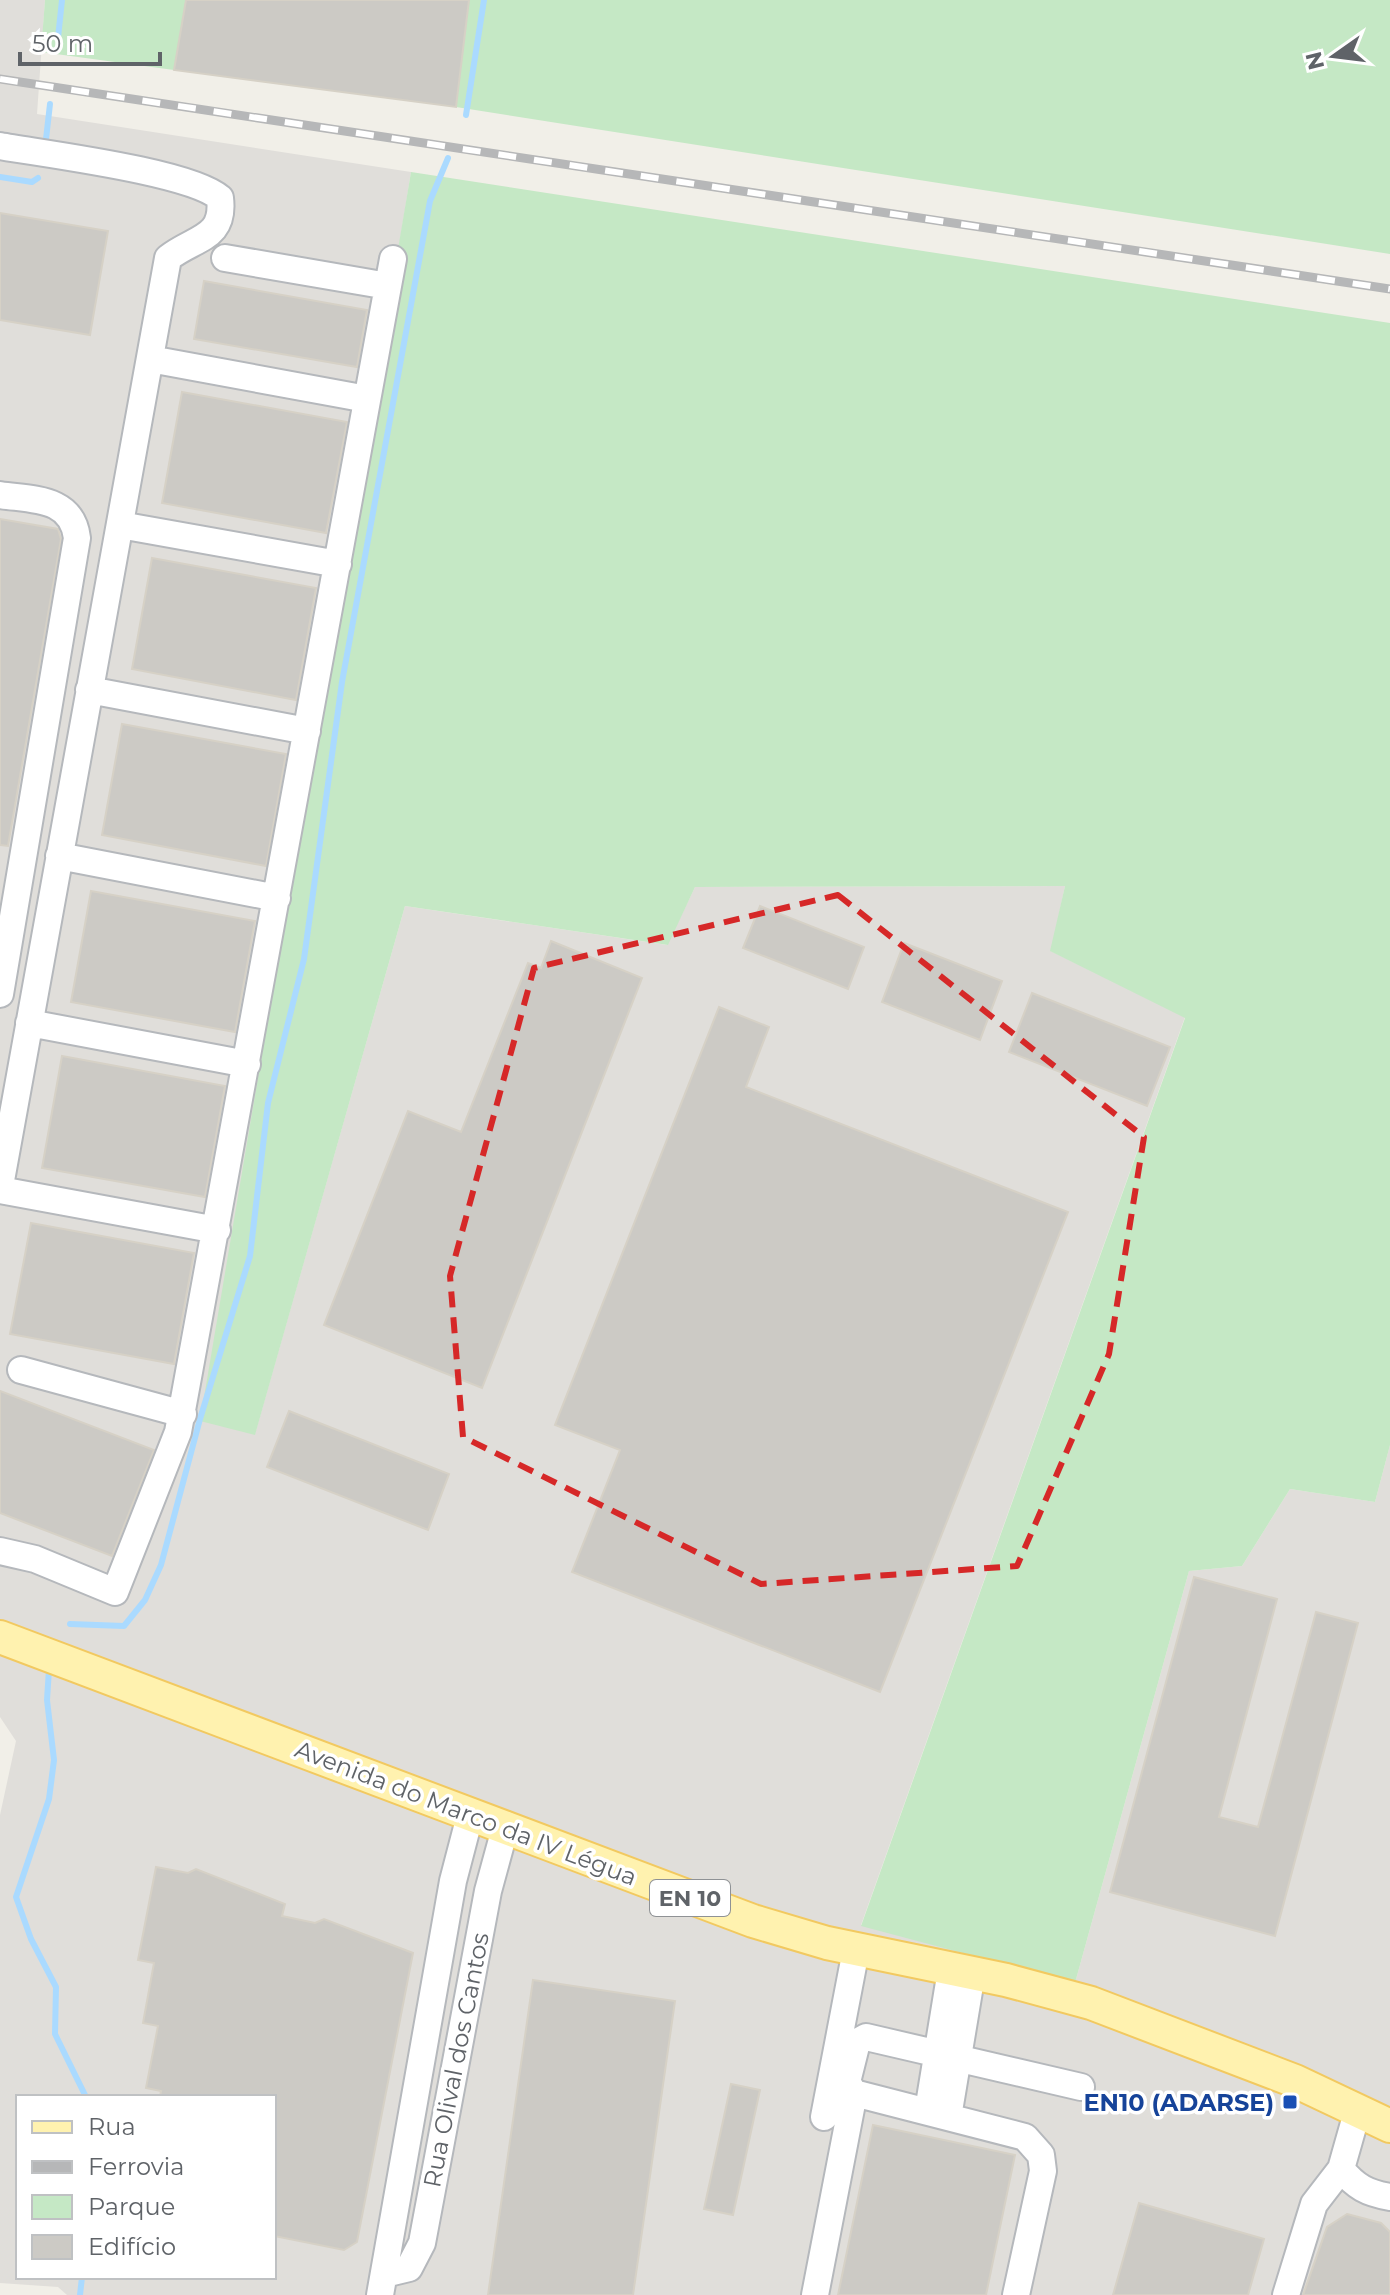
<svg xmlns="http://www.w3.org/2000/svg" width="1390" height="2295" font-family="Montserrat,sans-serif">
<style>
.industrial{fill:#e0deda;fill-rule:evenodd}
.green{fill:#c5e8c5}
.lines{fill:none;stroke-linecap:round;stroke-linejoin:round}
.stream{stroke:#aadaff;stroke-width:6}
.building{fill:#cccac5;stroke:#d6d1c6;stroke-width:2}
.minor-casing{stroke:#b5b8bc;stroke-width:30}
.major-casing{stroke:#f2c960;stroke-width:36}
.minor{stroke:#fff;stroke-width:26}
.major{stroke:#fff2af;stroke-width:32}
.rail-casing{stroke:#b6b7b8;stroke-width:9}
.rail{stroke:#fff;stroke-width:6;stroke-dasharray:18;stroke-linecap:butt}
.marked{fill:none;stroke:#d62828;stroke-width:6;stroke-dasharray:16 10;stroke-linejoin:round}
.transit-dot{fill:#1a4fb4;stroke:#fff;stroke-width:3}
.labels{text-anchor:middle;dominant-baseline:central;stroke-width:7;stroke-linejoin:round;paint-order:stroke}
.shield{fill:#fff;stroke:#8f9295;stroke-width:2}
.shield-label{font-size:22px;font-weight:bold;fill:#5f6368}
.street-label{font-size:24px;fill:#5f6368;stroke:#fff}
.transit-label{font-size:24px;font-weight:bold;fill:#164399;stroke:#fff;text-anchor:end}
</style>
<rect width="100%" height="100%" fill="#f1efe8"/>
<path class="industrial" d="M0,0H45L37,114L411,172L397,259L255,1434L405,906L667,945L695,887L1065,886L1051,951L1185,1017L861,1925L1075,1983L1189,1571L1242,1566L1290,1489L1375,1502L1390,1445V2295H67L58,2287L0,2283V1815L16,1741L0,1717ZM18,2097H274V2277H18Z"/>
<path class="green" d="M45,0H186L174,70L41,52Z
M469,0H1390V254L456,107Z
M411,172L1390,323V1445L1375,1502L1290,1489L1242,1566L1189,1571L1075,1983L861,1926L1185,1018L1050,951L1065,886L695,887L668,945L405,906L255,1435L200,1421Z"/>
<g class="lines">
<path class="stream" d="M58,38L62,0
M466,115L484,0
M45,148L50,104
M0,177L32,182L38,178
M70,1624L124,1626L145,1600L161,1565L200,1419L250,1256L268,1103L304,959L342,682L430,201L448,158
M49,1669L47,1700L54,1760L49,1799L16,1897L31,1939L56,1987L55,2034L86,2097
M80,2295L82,2277"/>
</g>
<path class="building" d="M186,0H469L456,107L174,70Z
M0,213L108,231L90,335L0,320Z
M204,281L367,310L357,367L194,339Z
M182,392L347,422L326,533L162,503Z
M0,519L58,529L61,539L8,846L0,845Z
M152,558L316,588L296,700L132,669Z
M122,724L286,754L266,866L102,835Z
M91,891L255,921L235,1032L71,1002Z
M760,906L864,947L848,989L743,948Z
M551,941L642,978L482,1388L324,1325L408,1111L461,1132L528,963L541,968Z
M904,943L1002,981L980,1040L882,1002Z
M1032,993L1170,1047L1147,1106L1009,1052Z
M719,1007L769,1027L746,1087L1068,1212L880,1692L572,1572L620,1450L555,1425Z
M62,1056L225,1086L205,1197L42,1168Z
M31,1223L194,1253L174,1364L10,1334Z
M0,1391L154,1450L112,1556L0,1513Z
M289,1411L449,1474L428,1530L267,1467Z
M1194,1577L1277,1599L1219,1817L1258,1827L1316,1612L1358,1623L1275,1936L1110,1892Z
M156,1867L188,1873L196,1869L285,1904L282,1916L315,1923L324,1919L413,1953L357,2242L344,2250L274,2236V2097H160L161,2091L146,2088L158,2026L143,2023L154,1963L138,1960Z
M533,1980L675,2001L633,2295H488Z
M731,2084L760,2090L733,2215L704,2209Z
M873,2125L1015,2155L986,2295H838Z
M1139,2203L1264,2239L1248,2295H1113Z
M1347,2214L1381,2223L1390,2232V2295H1303L1327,2227Z"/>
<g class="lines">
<defs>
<path id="minor" d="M0,146C45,154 191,172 220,198C225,239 195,237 168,258L0,1186
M388,286L393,259
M150,359L367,399
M0,495C33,500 72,497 77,538L0,994
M120,525L338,564
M89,690L307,731
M59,856L277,898
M29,1023L247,1064
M0,1190L217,1230
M21,1370L183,1414
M0,1551L35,1559L115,1592L178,1432L388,286L225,258
M928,2111L951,1970
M824,2117L856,1950
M948,2117L972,1973
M1341,2169C1356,2187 1367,2193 1390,2197
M384,2274L409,2268L422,2243L488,1891L506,1825
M380,2295L453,1881L471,1812
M815,2295L854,2093
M1016,2295L1043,2171L1041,2155L1025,2137L854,2093L847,2082L857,2042L866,2037L1081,2087
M1286,2295L1314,2204L1341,2169L1358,2109"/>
<path id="major" d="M0,1637L753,1921L827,1943L1006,1980L1091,2003L1295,2081L1390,2126"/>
</defs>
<use href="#minor" class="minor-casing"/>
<use href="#major" class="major-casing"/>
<use href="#minor" class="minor"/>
<use href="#major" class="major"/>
<defs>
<path id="rail" d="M0,79L1390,289"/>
</defs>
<use href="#rail" class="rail-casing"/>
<use href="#rail" class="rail"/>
</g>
<path class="marked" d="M838,895L1144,1137L1109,1354L1017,1566L761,1584L463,1437L450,1276L534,968Z"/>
<rect class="transit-dot" x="1282" y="2094" width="16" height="16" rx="4"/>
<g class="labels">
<rect class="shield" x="650" y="1880" width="80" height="36" rx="6"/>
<g class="shield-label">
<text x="690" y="1898">EN 10</text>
</g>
<g class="street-label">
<text transform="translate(466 1813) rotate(21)">Avenida do Marco da IV Légua</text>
<text transform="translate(456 2060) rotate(-79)">Rua Olival dos Cantos</text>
</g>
<g class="transit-label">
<text x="1274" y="2102">EN10 (ADARSE)</text>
</g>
</g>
<rect x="16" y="2095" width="260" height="184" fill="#ffffff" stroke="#bfc1c3" stroke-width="2"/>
<rect x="32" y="2121" width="40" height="12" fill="#fff2af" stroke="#bfc1c3" stroke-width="2"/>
<text x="88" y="2135" font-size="24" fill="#5f6368">Rua</text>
<rect x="32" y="2161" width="40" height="12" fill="#b6b7b8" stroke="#bfc1c3" stroke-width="2"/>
<text x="88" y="2175" font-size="24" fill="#5f6368">Ferrovia</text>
<rect x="32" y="2195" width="40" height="24" fill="#c5e8c5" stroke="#bfc1c3" stroke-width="2"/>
<text x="88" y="2215" font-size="24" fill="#5f6368">Parque</text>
<rect x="32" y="2235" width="40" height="24" fill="#cccac5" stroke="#bfc1c3" stroke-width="2"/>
<text x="88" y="2255" font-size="24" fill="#5f6368">Edifício</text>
<g transform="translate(1334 56) rotate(256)" stroke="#ffffff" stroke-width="6" paint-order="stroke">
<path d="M0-6L14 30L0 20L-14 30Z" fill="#5f6368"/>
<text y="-12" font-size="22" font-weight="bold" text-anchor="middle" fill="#5f6368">N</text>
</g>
<path d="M20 52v12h140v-12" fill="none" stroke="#5f6368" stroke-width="4"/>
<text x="32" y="52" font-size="24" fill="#5f6368" stroke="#ffffff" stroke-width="6" paint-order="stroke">50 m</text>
</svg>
